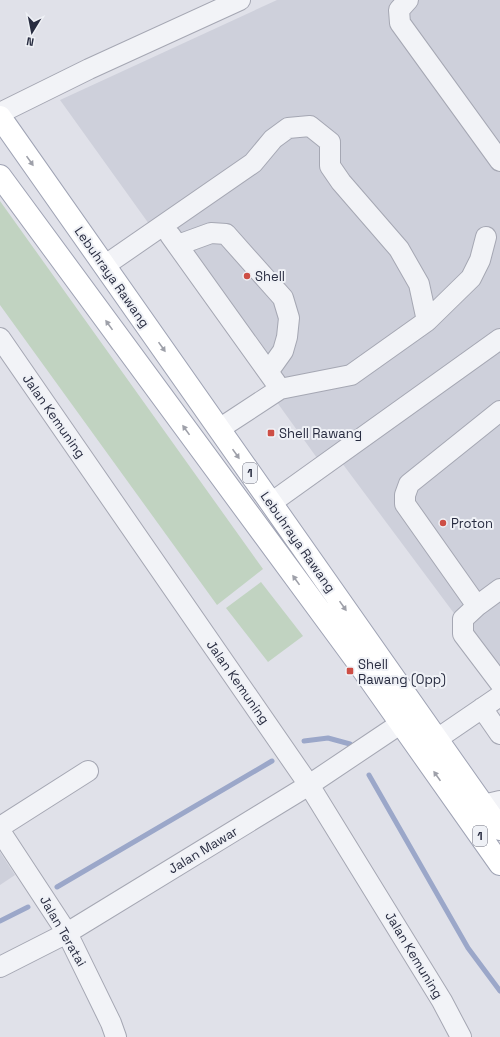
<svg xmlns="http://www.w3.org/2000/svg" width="500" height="1037" font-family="'Space Grotesk',sans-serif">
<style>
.built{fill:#ced0db}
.green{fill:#c1d3c1}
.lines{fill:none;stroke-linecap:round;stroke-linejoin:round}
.stream{stroke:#9ba7c9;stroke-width:5}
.minor-casing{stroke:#a5a7b3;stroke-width:22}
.major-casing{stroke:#9fa3b4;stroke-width:24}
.minor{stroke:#f2f3f7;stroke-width:20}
.major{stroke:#fff;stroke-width:22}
.oneway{fill:#9ea0a9}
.poi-dot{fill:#cd4e45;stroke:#eff1f6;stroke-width:1.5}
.labels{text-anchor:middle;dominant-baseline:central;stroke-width:4;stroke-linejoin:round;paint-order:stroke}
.shield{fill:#eff1f6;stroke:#646777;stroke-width:1}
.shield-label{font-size:12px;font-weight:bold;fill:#282c40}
.poi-label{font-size:13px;fill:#282c40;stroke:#eff1f6;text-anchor:start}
.street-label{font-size:13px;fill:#282c40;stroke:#eff1f6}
</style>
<rect width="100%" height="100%" fill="#e0e1e9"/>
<path class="built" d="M277,0H500V328L317,458L60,100Z
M500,350V675L342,463Z
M0,852L15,875L0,885Z"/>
<path class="green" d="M0,201L263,569L217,605L0,305Z
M261,582L303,636L268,662L226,608Z"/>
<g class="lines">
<path class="stream" d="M304,741L328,738L350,744
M369,775L468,948L500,991
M57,887L272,761
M0,921L28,907"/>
<defs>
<path id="minor" d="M408,0L399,10L400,23L500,161
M0,113L89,69L240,0
M170,235L276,383
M178,245L211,233L226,234L283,298L289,318L287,337L283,351L268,372
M104,266L253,163L273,139L288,128L310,126L330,142V166L341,182L399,249L419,284L427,321L351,375L280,389L219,429
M427,321L471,278L480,260L486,237
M0,338L309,785L442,1001L461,1037
M271,503L500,339
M500,589L477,606L463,619V634L500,683
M477,606L405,504V495L409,484L500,411
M482,708L500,734
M437,739L500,696
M483,805L500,801
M0,827L88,771
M0,831L67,933L111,1023L116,1037
M0,967L67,933L309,785L400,724"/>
<path id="major" d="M0,117L500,829
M0,176L359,664L500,864"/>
</defs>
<use href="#minor" class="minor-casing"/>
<use href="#major" class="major-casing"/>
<use href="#minor" class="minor"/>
<use href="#major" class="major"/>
</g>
<defs><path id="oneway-solid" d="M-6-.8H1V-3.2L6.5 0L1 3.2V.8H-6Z"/></defs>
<g class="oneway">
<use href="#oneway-solid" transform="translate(30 161) rotate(55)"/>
<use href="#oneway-solid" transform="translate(109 325) rotate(-126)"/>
<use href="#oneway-solid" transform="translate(162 347) rotate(55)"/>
<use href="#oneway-solid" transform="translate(186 430) rotate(-126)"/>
<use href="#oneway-solid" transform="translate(236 454) rotate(55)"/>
<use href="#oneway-solid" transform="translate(296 580) rotate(-126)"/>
<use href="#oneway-solid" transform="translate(343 606) rotate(55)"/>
<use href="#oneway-solid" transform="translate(437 776) rotate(-125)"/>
</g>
<g class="poi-dot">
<circle cx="247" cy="276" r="4"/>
<rect x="267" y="429" width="8" height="8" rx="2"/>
<circle cx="443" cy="523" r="4"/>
<rect x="346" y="667" width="8" height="8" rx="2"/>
</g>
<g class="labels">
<g class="shield">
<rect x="243" y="463" width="14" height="20" rx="3"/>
<rect x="473" y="826" width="14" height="20" rx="3"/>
</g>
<g class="shield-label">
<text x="250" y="473">1</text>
<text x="480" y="836">1</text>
</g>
<g class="poi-label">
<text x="255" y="276">Shell</text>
<text x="279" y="433">Shell Rawang</text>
<text x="451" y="523">Proton</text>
<text x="358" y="664">Shell<tspan x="358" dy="15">Rawang (Opp)</tspan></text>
</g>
<g class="street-label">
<text transform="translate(112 277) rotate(55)">Lebuhraya Rawang</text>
<text transform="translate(54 416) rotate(55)">Jalan Kemuning</text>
<text transform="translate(298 542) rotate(55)">Lebuhraya Rawang</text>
<text transform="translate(238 682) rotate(55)">Jalan Kemuning</text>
<text transform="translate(203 850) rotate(-31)">Jalan Mawar</text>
<text transform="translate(63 931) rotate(60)">Jalan Teratai</text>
<text transform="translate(414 955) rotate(59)">Jalan Kemuning</text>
</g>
</g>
<g transform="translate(32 32) rotate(190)" stroke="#eff1f6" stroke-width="3" paint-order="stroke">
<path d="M0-3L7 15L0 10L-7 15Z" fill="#282c40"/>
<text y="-6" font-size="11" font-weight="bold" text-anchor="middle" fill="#282c40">N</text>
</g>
</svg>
